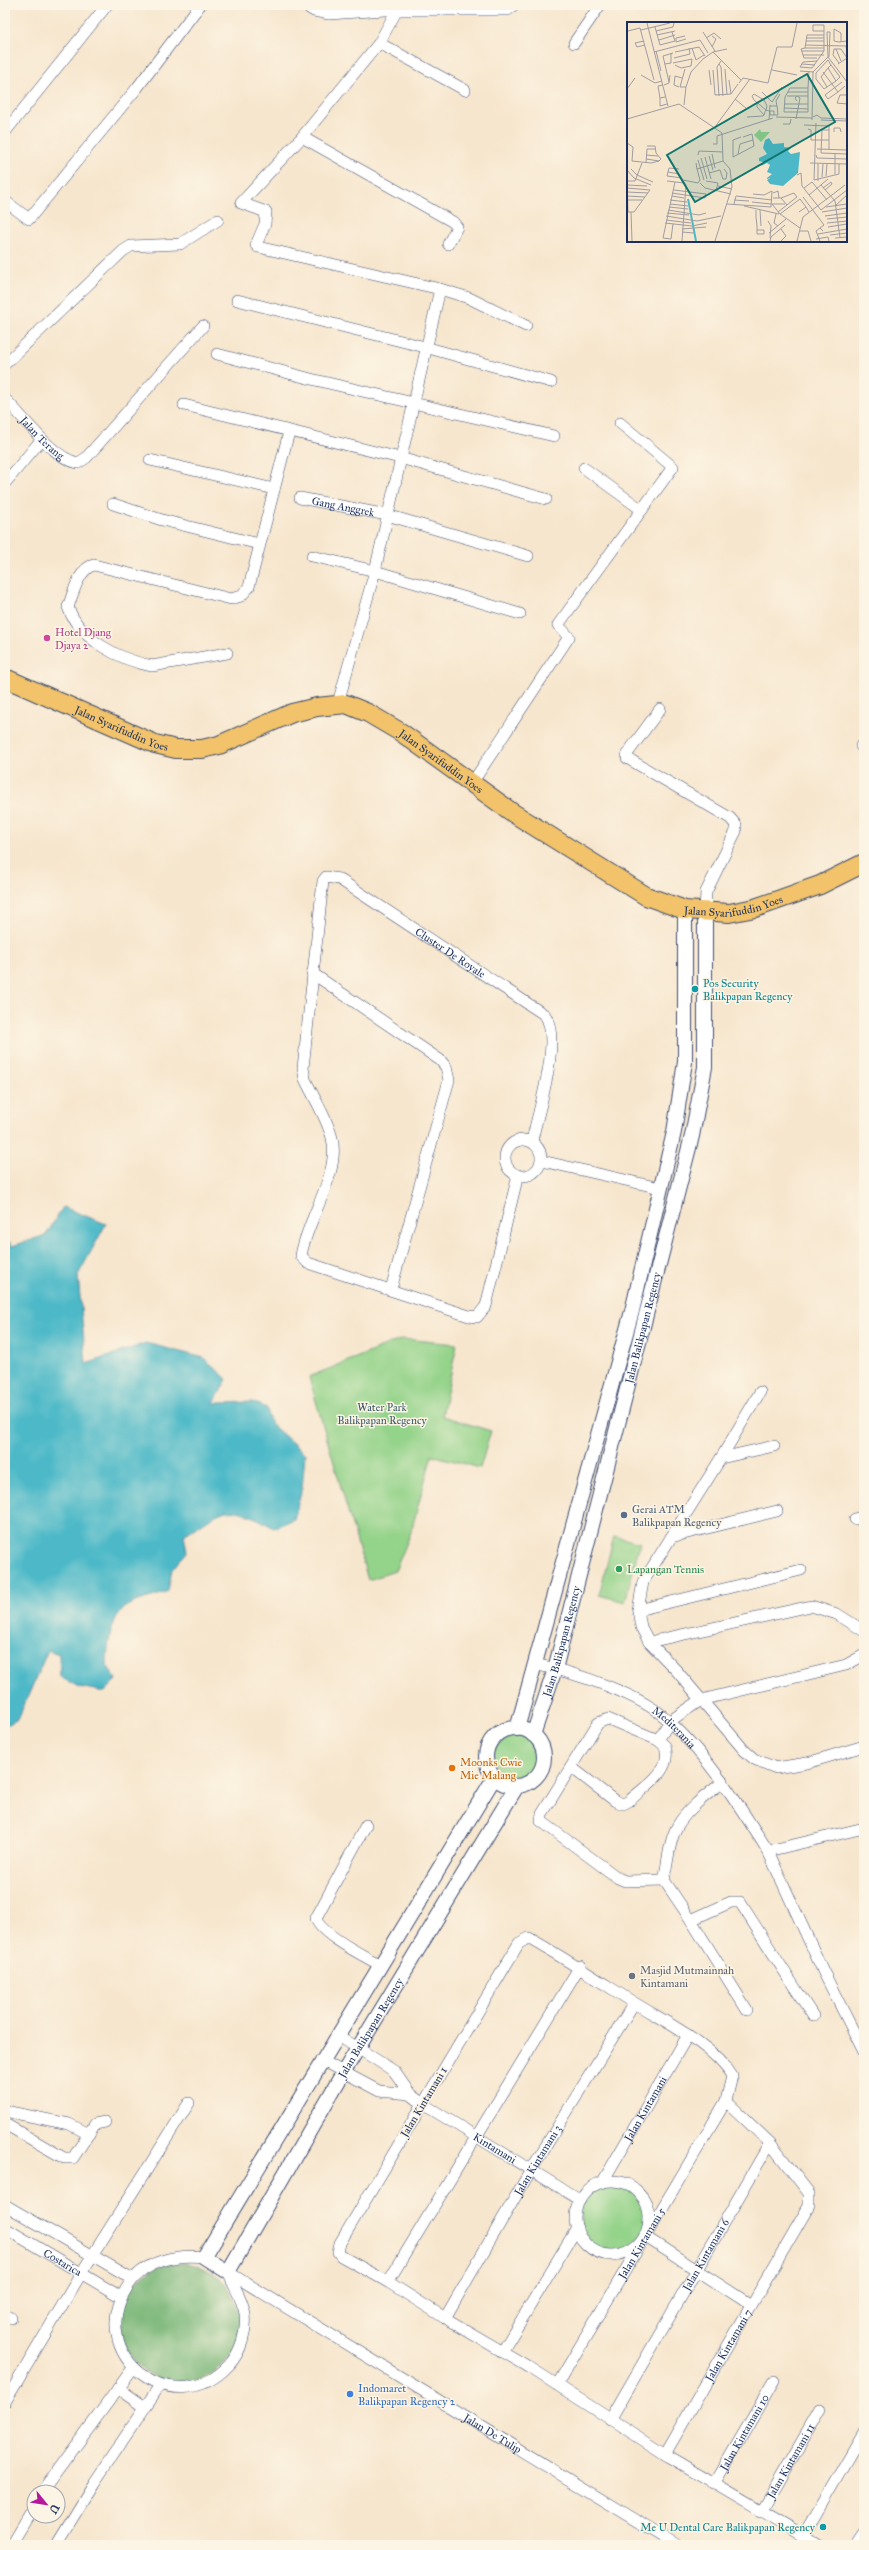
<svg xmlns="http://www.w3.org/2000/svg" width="869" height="2550" font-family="'IM FELL Great Primer',serif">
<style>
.green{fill:#94d38a;stroke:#588174}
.forest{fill:#77b576;stroke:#49726a}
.water{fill:#4db9c8;stroke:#347493}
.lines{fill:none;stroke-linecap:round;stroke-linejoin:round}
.minor-casing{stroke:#3c4a6f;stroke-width:12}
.tertiary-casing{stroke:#3c4a6f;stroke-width:16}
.trunk-casing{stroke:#3c4a6f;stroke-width:20}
.minor{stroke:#fff;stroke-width:11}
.tertiary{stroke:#fff;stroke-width:14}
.trunk{stroke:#f2c36a;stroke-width:18}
.hotel-dot{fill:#d1479c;stroke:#fcf5e5;stroke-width:1.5}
.culture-dot{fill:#0f9aa8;stroke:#fcf5e5;stroke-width:1.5}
.service-dot{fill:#5c6f8a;stroke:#fcf5e5;stroke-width:1.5}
.leisure-dot{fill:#2e9e5b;stroke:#fcf5e5;stroke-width:1.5}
.food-dot{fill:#e8710a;stroke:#fcf5e5;stroke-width:1.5}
.worship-dot{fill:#6b7280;stroke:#fcf5e5;stroke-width:1.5}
.shop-dot{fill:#3f7fe0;stroke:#fcf5e5;stroke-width:1.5}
.labels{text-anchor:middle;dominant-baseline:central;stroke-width:3;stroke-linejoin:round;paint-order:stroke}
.street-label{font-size:11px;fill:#1b2f5e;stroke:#fcf5e5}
.hotel-label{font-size:11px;fill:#b23c85;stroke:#fcf5e5;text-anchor:start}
.culture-label{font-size:11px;fill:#0d838f;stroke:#fcf5e5;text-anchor:start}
.park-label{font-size:11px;fill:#395869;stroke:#fcf5e5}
.service-label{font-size:11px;fill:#4e5e75;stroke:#fcf5e5;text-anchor:start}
.leisure-label{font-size:11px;fill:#27864d;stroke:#fcf5e5;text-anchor:start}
.food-label{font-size:11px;fill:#c56008;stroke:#fcf5e5;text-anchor:start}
.worship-label{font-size:11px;fill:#5b616d;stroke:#fcf5e5;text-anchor:start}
.shop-label{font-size:11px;fill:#366cbe;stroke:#fcf5e5;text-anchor:start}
.inset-river{fill:none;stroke:#4db9c8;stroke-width:2}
.inset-road{fill:none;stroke:#9f9da1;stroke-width:1}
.view{fill:#0f766e;fill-opacity:0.15;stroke:#0f766e;stroke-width:2}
.inset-edge{fill:none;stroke:#1b2f5e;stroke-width:2}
</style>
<rect width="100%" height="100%" fill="#fcf5e5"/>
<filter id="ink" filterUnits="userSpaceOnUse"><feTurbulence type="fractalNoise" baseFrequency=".025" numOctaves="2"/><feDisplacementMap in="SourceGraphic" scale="8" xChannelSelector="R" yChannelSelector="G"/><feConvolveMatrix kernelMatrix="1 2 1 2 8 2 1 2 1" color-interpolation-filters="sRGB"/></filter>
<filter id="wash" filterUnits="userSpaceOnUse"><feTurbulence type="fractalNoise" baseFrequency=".012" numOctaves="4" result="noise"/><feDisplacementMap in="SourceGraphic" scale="16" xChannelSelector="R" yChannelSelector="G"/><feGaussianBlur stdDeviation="0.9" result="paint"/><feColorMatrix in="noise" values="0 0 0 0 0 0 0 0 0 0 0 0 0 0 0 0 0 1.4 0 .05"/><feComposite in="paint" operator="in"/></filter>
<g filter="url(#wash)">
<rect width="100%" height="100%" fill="#f7e6ce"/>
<path class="green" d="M402,1339L457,1344L442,1416L491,1431L480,1468L432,1455L410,1535L395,1571L368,1580L309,1377Z
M614,1536L640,1543L625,1602L599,1595Z
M493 1756a22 22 0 1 1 44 0a22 22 0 1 1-44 0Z
M580 2218a33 33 0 1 1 66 0a33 33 0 1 1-66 0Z"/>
<path class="forest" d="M120 2323a60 60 0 1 1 120 0a60 60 0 1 1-120 0Z"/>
<path class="water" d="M63,1207L106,1224L78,1275L86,1364L146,1343L204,1358L227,1379L214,1403L252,1402L267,1408L270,1423L305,1454L302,1489L294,1519L274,1528C227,1501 228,1507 184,1535L187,1552L172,1569L168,1591C157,1596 149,1598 138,1601C111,1608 107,1644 107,1666L117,1679L105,1692L79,1687L60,1677L59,1654L48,1650L18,1719L5,1726V1236L12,1246L46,1235Z"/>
</g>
<g filter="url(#ink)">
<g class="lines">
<defs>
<g id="minor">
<path d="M304,5L314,11L329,14L385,10H508L514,5"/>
<path d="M397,10L379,43L302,137L241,203L266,212L265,224L256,245L258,247L440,289"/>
<path d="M379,43L465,90"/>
<path d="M574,43L600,5"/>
<path d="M5,132L107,5"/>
<path d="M302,137L453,222L457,227L448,244"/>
<path d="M5,201L29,219L137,88L200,5"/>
<path d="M237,300L425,347L551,382"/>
<path d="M217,354L311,379L554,436"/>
<path d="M5,364L123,251L131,246L180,244L218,220"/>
<path id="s1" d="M5,399C24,417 52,458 78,463L86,458L203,326"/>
<path d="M184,405L400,458L546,499"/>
<path d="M150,460L274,489"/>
<path d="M584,468L642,510"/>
<path d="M5,483L42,439"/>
<path id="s2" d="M300,498L387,515L528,556"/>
<path d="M113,504L162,520L259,544"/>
<path d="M312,556L375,571L520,614"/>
<path d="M227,653L152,666C120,660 79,639 68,607C73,594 79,568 94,565L231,599L241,596L249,587L289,432"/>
<path d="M338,703L375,571L440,289L469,298L526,326"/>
<path d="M660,709L627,754V758L730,818L736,825V831L706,892L705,912"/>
<path d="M861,746L864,749"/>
<path d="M472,783L569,637L558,625L673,467L620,423"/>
<path d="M312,973L440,1060L446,1067L449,1080L391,1289"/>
<circle cx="523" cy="1158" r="18"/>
<path d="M542,1161L660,1188"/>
<path id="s3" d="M518,1175L486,1306L477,1317L469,1316L308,1263L301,1256C306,1220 341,1174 332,1138C327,1118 314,1098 305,1079L303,1068L323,881L326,877L339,879L545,1015C562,1040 538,1111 532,1141"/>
<path d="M760,1392L721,1458L643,1582L638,1610L641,1627L649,1642L676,1670L744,1750L754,1759L776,1768L807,1763L864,1746"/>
<path d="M721,1458L774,1446"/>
<path d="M855,1519L864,1516"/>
<path d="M671,1537L777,1511"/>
<path d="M638,1610L801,1570"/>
<path d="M649,1642L811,1606L837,1614L864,1631"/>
<path id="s4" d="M534,1664C573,1672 642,1694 670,1722C710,1759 739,1805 768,1851"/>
<path d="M658,1740L670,1721L701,1700L846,1665L864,1655"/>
<path d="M571,1767L615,1801L623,1804L629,1801C645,1786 673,1771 665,1746L658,1740L608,1719L598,1723L542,1814L541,1821L618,1878L625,1881L664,1880"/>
<path d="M723,1782C708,1794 688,1808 678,1825C669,1840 668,1862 664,1880L691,1920L731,1902H740L813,2016"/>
<path d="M366,1825L316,1918C319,1934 365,1956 380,1965"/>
<path d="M864,1828L768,1851L823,1971L864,2052"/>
<path d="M691,1920L747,2010"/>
<path id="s5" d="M337,2035L394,2071L410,2094L423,2104L580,2200"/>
<path d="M321,2060L379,2091L410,2094"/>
<path d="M5,2111L69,2124L89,2134"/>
<path d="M5,2124L64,2158H73L95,2124L105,2122"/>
<circle cx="612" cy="2218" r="37"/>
<path id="s6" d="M602,2183L688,2035"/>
<path d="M5,2205L133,2279"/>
<path id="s7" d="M5,2228L121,2297"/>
<path d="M644,2236L751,2305"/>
<path d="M204,2257C176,2254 144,2261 128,2286C83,2354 174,2425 229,2365C241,2352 247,2332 245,2314C243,2299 233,2286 228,2272"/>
<path id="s8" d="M228,2272L676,2545"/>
<path d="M388,2282L580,1966"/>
<path d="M5,2315L11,2318"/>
<path id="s9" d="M445,2318L531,2170L634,2003"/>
<path d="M502,2352L577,2228"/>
<path id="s10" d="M557,2385L726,2101L732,2076C714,2045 663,2021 633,2002C598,1980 564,1958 529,1938L519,1943L340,2243L338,2252L341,2256L388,2282L445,2318L529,2367L665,2454L820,2545"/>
<path d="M118,2388L145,2407"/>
<path d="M5,2402L82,2272L189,2103"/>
<path id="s11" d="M610,2420L770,2143"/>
<path id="s12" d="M665,2454L809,2206V2193L770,2143L726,2101"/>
<path id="s13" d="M714,2484L774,2381"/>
<path d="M42,2492L133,2368"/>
<path id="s14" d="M761,2512L820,2410"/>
<path d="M803,2535L864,2430"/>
<path d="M11,2545L34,2506"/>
<path d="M56,2545L94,2483L160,2385"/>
<path d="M856,2545L864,2533"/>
</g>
<g id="tertiary">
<circle cx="515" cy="1757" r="29"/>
<path d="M517,1729L632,1311L674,1132L685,1062V910"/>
<path id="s15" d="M533,1735L555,1669L692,1136L705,1067V912"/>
<path id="s16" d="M494,1778L204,2257L228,2272L343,2073L517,1786"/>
</g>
<g id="trunk">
<path id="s17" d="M5,678L155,744L176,749H202L219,745L292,713L317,707L346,704L368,713L402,733L513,813L646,896L685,910L729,913L755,908L820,885L864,863"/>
</g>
</defs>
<use href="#minor" class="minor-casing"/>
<use href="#tertiary" class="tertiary-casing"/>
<use href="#trunk" class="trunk-casing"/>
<use href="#minor" class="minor"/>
<use href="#tertiary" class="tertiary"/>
<use href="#trunk" class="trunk"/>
</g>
</g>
<circle class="hotel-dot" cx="47" cy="638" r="4"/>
<g class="culture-dot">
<circle cx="695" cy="989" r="4"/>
<circle cx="823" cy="2527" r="4"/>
</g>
<circle class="service-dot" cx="624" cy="1515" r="4"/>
<circle class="leisure-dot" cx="619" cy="1569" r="4"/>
<circle class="food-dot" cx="452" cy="1768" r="4"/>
<circle class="worship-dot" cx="632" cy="1976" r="4"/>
<circle class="shop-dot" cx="350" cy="2394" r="4"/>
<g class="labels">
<g class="street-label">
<text stroke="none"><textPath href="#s1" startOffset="54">Jalan Terang</textPath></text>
<text stroke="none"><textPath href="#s2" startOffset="44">Gang Anggrek</textPath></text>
<text stroke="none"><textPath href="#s17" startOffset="127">Jalan Syarifuddin Yoes</textPath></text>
<text stroke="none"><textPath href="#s17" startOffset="475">Jalan Syarifuddin Yoes</textPath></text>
<text stroke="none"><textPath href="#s17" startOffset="811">Jalan Syarifuddin Yoes</textPath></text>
<text stroke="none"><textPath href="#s3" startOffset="876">Cluster De Royale</textPath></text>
<text stroke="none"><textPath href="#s15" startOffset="422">Jalan Balikpapan Regency</textPath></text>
<text stroke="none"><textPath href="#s15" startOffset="98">Jalan Balikpapan Regency</textPath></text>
<text stroke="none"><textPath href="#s4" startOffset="156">Mediterania</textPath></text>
<text stroke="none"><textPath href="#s16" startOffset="871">Jalan Balikpapan Regency</textPath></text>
<text transform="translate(424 2102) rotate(-59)">Jalan Kintamani 1</text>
<text stroke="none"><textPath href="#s6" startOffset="86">Jalan Kintamani</textPath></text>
<text stroke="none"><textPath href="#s5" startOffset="196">Kintamani</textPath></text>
<text stroke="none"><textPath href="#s9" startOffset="183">Jalan Kintamani 3</textPath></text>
<text stroke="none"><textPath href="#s10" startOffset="165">Jalan Kintamani 5</textPath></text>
<text stroke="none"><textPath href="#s11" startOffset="191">Jalan Kintamani 6</textPath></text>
<text stroke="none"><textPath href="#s7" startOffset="67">Costarica</textPath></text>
<text stroke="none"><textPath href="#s12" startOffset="126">Jalan Kintamani 7</textPath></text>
<text stroke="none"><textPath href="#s13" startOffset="60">Jalan Kintamani 10</textPath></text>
<text stroke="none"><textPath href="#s8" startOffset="310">Jalan De Tulip</textPath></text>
<text stroke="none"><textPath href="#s14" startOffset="59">Jalan Kintamani 11</textPath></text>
</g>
<g class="hotel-label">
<text x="55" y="632">Hotel Djang<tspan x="55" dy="13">Djaya 2</tspan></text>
</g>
<g class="culture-label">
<text x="703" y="983">Pos Security<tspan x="703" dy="13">Balikpapan Regency</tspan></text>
<text x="815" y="2527" text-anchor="end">Me U Dental Care Balikpapan Regency</text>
</g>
<g class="park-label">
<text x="382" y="1407">Water Park<tspan x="382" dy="13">Balikpapan Regency</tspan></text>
</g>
<g class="service-label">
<text x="632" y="1509">Gerai ATM<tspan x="632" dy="13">Balikpapan Regency</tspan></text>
</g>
<g class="leisure-label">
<text x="627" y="1569">Lapangan Tennis</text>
</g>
<g class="food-label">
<text x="460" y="1762">Moonks Cwie<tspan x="460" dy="13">Mie Malang</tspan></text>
</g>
<g class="worship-label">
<text x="640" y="1970">Masjid Mutmainnah<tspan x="640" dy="13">Kintamani</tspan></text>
</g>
<g class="shop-label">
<text x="358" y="2388">Indomaret<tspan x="358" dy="13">Balikpapan Regency 2</tspan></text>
</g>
</g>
<g transform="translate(627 22)">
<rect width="220" height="220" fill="#f7e6ce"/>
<path d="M133,107L134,110H143L134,120L127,113Z" fill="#94d38a"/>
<path d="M142,116L146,122L157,121V125L164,126L161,129L164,132L173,130L171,151L156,164L143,162L140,158L143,156L140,157V156L145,152L140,150L143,143L140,141L134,144L136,140L132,139V136L140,132L136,126L138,118Z" fill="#4db9c8"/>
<path class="inset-river" d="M61,177L69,219"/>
<path class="inset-road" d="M20,1L41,84M28,5L33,23L48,19L45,10M14,8L43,1M1,9L13,6L27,58M29,9L46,5L47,1M76,10L88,29M30,13L48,9M58,14L49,16V20L59,17M85,14L89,17L85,25M79,16L87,11L94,17M179,16H197M32,18L48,13M17,19L8,21L10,25L18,23M179,19H197M214,20V11L207,7V19L212,20L220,19M178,23L219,24L220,30M65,26L69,38L77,33M178,26H197M209,27L214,39M29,29L34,49M175,29H197M27,30L73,18L81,31M48,30L72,25L78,34M86,30L114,58M176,33H197M201,35L220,60M201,35L200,10H203M202,35L203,10M47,36L63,32L62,26M190,36H177L174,27L178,26L180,13H197M46,41L65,37L64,44L54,46L48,43M38,42L44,41V31M92,42L94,45L96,74M175,42L188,43M211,42L220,36L214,27H207L206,33L212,41M185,46L197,29V3H186V9H197M185,46L173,45L176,40L190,39M201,46L204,43L213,55L209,59M58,47L53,65H59L64,50L76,37L86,30L100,27M98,47L100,73M82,48L84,63M86,48L88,73L104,72L111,62M145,48L170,53M173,49L187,50M196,50L211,70L218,64M14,53L28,61L35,59M102,58L104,72M42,60L36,34L46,31M112,61L116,56L141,61L150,25H165L170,1M37,63L42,61L43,53M52,65L47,63L48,54L55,56M200,65L194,55L201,46L209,59L197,67L189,57V51L201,38L204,43M181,66H163L158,75L157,90H181V66L182,49M0,67L8,56M135,70L145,80L155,65M161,70H181M211,70L201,77L198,73L215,60M220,73H213L210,81L220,82M92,74L90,45L94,39M160,74H181M38,75L33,76V84L40,82M33,76L31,64L36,63M108,77L120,87M130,80V85L137,93M158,82H181M57,83L59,65M143,84H150L149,79L153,72M157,86L181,87M147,93V89H143V93H151L150,84M120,95L136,94L137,93L138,90L139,88L140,84L137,78L127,72L125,74L127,78L139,88L142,89M149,95L185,96M186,95L190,93L194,96L220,97M0,97L52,82L95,111L96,139L103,147L105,165L88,219M169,97L173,76L170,74L168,76L170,79M142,98L143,83M185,98L186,50L201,35M194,98L220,99M189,101L187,158L212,152V142M156,102H163L164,97M177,103L202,104V127M88,105L123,57M181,107L184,108V118H202M202,108H195L194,131L220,132M207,110V106H213L214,110M114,115L106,118V135L127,124L125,112L116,115M0,121L6,125L5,139L24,141L32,139M86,122H90V114L146,96M20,124H28L29,131L34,137L32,139M190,127L220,128M85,132L88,146M111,132L113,122L126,118M19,133L31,134M71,133L72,129L96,130M189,133L190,136L220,137M82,134L86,148M78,135L84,157M74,136L80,157M19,137L32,139M71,138L77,158M19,141L20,127H28M69,141L70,147L96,139M183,141L220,142M4,147L10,153L26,160M0,148L7,156L24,163M41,150L42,146L52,147M82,151L93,148L96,157H99L100,151L97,147M208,152V131M170,153L174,151L175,164L194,188L220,168M199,154L200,142M0,155L1,190M195,155L196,142M55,156L40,154L41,150L52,152L59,163L55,219M56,158L71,161L73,158L70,147M0,159H8L15,141M40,159L57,161M79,159L91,161L89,169M191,159V142M73,161L78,166L104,172M0,163L20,164M194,163L208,179L213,216M91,164L105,167M0,166L23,168L7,190H0M177,166L185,160L200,178M196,166L204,160L205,162L198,168M0,170L21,171M45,171L78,176L79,172L47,168M146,171L151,169L152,176M182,173L201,157M0,174L18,175M45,174L57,176M176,175L197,203L193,206L196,209M146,176H154L160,183M0,178H15M43,178L60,180M107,178L122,179M125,180L144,182M43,182L61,184M100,182L144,185L145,169L137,173L126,172M107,182L109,174L145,178M145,182L153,192L173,206M145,182H158M209,183L220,173M117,184L152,192M42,185L61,187M199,185L220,182M41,188L72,193L79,191M129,188V195L130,204V212H137V208H130M133,188L134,204M4,190L5,219M151,190L170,175L167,171L154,176M172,190L179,185L182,190M195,190L220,186M40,191L62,193M149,192L147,201L151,204M153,192L173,177L179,185M39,194L70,199M198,194L220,191M200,197L220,195M39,198L64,201M70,199L94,194M141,199L144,204L143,216M38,201L65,204L80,201M200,201L220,199M46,202L44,217L36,216L48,160M201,205L220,202M55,207L79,205M173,209H181L184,219M55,210L67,211M142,211L159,197M191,212L220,207M203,213L220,211M208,216L220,215M189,217L201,215L202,219M143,219L144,215L158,203M154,219L159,214L154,207M170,219L176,195L218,163M193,219L189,209L193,206"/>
<path class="view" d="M180,52L208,100L68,180L40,133Z"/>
<rect width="220" height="220" class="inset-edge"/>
</g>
<rect width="869" height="2550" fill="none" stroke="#fcf5e5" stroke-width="20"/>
<g transform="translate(46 2504) rotate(120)"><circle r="19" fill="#fcf5e5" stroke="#a2a6af"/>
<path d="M0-3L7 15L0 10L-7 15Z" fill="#b5179e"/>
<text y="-6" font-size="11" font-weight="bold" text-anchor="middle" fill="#1b2f5e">U</text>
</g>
</svg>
